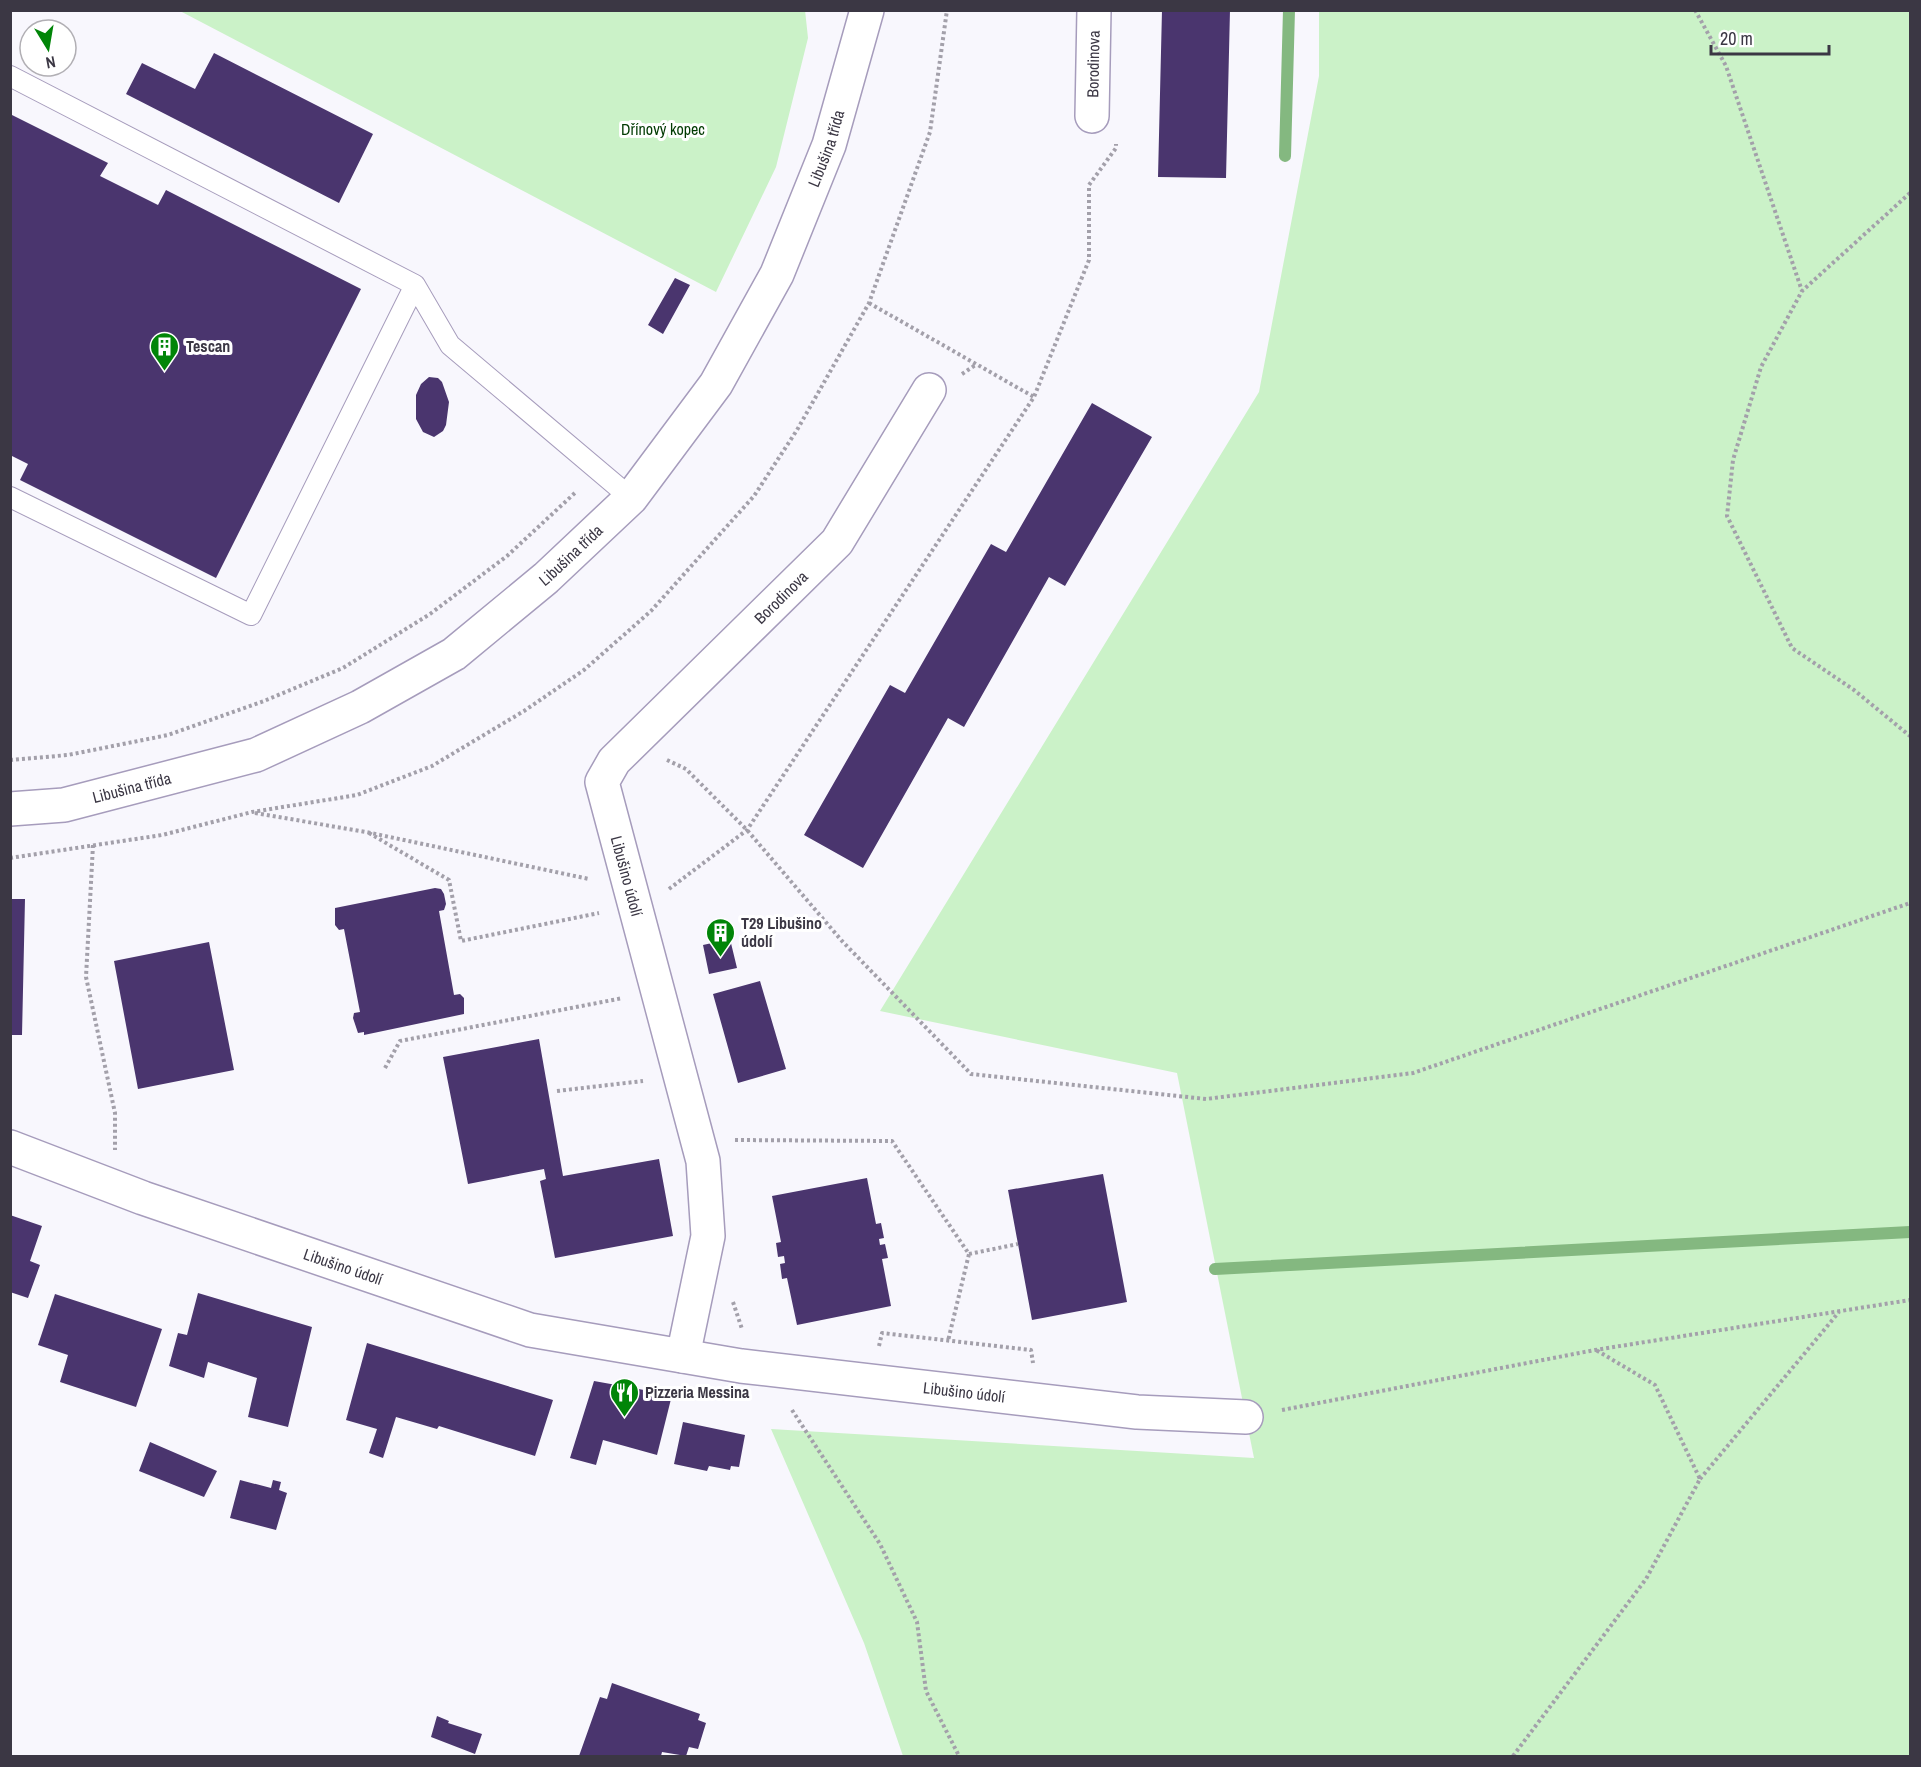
<svg xmlns="http://www.w3.org/2000/svg" width="1921" height="1767" font-family="'Archivo Narrow',sans-serif">
<style>
.green{fill:#cbf2c8}
.lines{fill:none;stroke-linecap:round;stroke-linejoin:round}
.stream{stroke:#84b880;stroke-width:12}
.building{fill:#4a356e}
.service-casing{stroke:#a69cbc;stroke-width:22}
.minor-casing{stroke:#a69cbc;stroke-width:36}
.tertiary-casing{stroke:#a69cbc;stroke-width:36}
.path{stroke:#a3a0aa;stroke-width:4;stroke-dasharray:3 3;stroke-linecap:butt}
.service{stroke:#fff;stroke-width:20}
.minor{stroke:#fff;stroke-width:33}
.tertiary{stroke:#fff;stroke-width:33}
.labels{text-anchor:middle;dominant-baseline:central;stroke-width:6;stroke-linejoin:round;paint-order:stroke}
.street-label{font-size:16px;fill:#3b3744;stroke:#fff}
.park-label{font-size:16px;fill:#013a02;stroke:#fff}
.poi-label{font-size:16px;font-weight:bold;fill:#3b3744;stroke:#fff;text-anchor:start}
</style>
<rect width="100%" height="100%" fill="#f8f7fd"/>
<path class="green" d="M805,10L808,38L776,167L716,292L180,11Z
M1319,11H1910V1756H903L864,1643L771,1429L1254,1458L1177,1073L880,1011L1259,392L1319,76Z"/>
<g class="lines">
<path class="stream" d="M1285,156L1289,10
M1215,1269L1910,1232"/>
</g>
<path class="building" d="M1162,10H1230L1226,178L1158,177Z
M214,53L373,134L339,203L126,94L142,63L195,89Z
M10,114L108,163L100,176L158,205L166,190L361,289L216,578L20,480L28,464L10,455Z
M675,278L690,285L663,334L648,325Z
M429,377L438,378L442,382L449,402L446,425L443,431L434,437L423,432L416,419V395L421,384Z
M1092,403L1152,437L1065,586L1049,577L964,727L948,718L863,868L804,835L890,685L905,693L991,544L1006,552Z
M435,888L441,889L444,894L446,904L444,910L439,911L454,995L460,994L464,998V1014L364,1035V1032L358,1033L353,1018L354,1013L360,1012L344,929L339,930L335,925V908Z
M10,899H25L22,1035H10Z
M730,939L737,968L709,974L703,945Z
M209,942L234,1070L138,1089L114,961Z
M760,981L786,1069L738,1083L713,994Z
M539,1039L563,1176L659,1159L673,1236L555,1258L540,1181L546,1179L544,1169L468,1184L443,1057Z
M1103,1174L1127,1302L1032,1320L1008,1190Z
M867,1178L876,1224L881,1223L884,1238L879,1239L880,1245L885,1244L888,1258L882,1259L891,1306L797,1325L787,1278L782,1279L780,1264L785,1263L784,1256L778,1257L776,1243L781,1242L772,1196Z
M10,1215L42,1226L30,1261L40,1265L28,1298L10,1292Z
M198,1293L312,1327L288,1427L248,1417L257,1378L208,1362L204,1378L169,1366L178,1333L187,1335Z
M55,1294L162,1329L136,1407L60,1382L68,1355L38,1345Z
M367,1343L553,1400L535,1456L439,1426L437,1429L396,1417L383,1458L369,1453L377,1429L346,1420Z
M594,1381L672,1395L657,1455L603,1440L596,1465L570,1458Z
M683,1422L745,1435L739,1467L731,1466L730,1470L709,1466L707,1471L674,1464Z
M150,1442L217,1471L204,1497L139,1471Z
M240,1480L271,1488L273,1480L281,1482L279,1490L287,1493L276,1530L230,1518Z
M612,1683L700,1714L698,1720L706,1723L698,1749L689,1747L686,1756L662,1752L661,1756H579L600,1697L607,1699Z
M437,1716L449,1721L448,1723L482,1734L475,1754L431,1737Z"/>
<g class="lines">
<defs>
<path id="service" d="M10,76L415,285L450,345L631,498
M10,497L251,615L415,285"/>
<g id="minor">
<path id="s1" d="M1092,116L1094,10"/>
<path id="s2" d="M10,1147L143,1198L530,1330L741,1366L1137,1412L1246,1417"/>
<path id="s3" d="M683,1356L708,1236L703,1161L602,782L614,761L837,542L929,390"/>
</g>
<g id="tertiary">
<path id="s4" d="M10,809L64,805L256,755L360,707L454,654L546,578L631,498L716,384L777,274L829,145L867,10"/>
</g>
</defs>
<use href="#service" class="service-casing"/>
<use href="#minor" class="minor-casing"/>
<use href="#tertiary" class="tertiary-casing"/>
<path class="path" d="M1695,10L1726,66L1802,291
M1910,193L1802,291L1761,367L1733,460L1727,516L1792,648L1854,690L1910,736
M869,303L1034,397
M962,374L977,364
M10,760L68,755L168,735L264,701L343,668L430,614L507,556L577,491
M667,760L686,769L747,830L842,941L971,1074L1206,1099L1413,1073L1910,903
M255,813L366,832L589,879
M369,833L449,880L461,941L599,913
M93,845L86,977L115,1113V1150
M10,858L162,835L252,812L357,795L432,766L524,711L584,670L651,611L754,496L797,430L869,303L930,132L947,10
M669,889L747,830L1034,397L1089,260V185L1116,148V144
M385,1068L400,1041L623,998
M557,1091L643,1081
M735,1140L892,1141L969,1254L948,1341
M969,1254L1018,1244
M733,1302L742,1329
M879,1346L882,1333L1031,1350L1033,1363
M792,1410L880,1544L917,1622L926,1691L959,1756
M1282,1410L1595,1350L1910,1300
M1700,1479L1839,1312
M1513,1756L1646,1579L1700,1479L1655,1385L1596,1350"/>
<use href="#service" class="service"/>
<use href="#minor" class="minor"/>
<use href="#tertiary" class="tertiary"/>
</g>
<defs>
<symbol id="building-pin" viewBox="-11 -11 22 30"><path d="M0 17L-7.5 6A9.5 9.5 0 1 1 7.5 6Z" fill="#018508" stroke="#fff"/><path d="M-4-6H4V6H1V3H-1V6H-4ZM-2.5-4.3h1.7v1.8h-1.7ZM.8-4.3h1.7v1.8H.8ZM-2.5-1h1.7V.8h-1.7ZM.8-1h1.7V.8H.8Z" fill="#fff"/></symbol>
<symbol id="restaurant-pin" viewBox="-11 -11 22 30"><path d="M0 17L-7.5 6A9.5 9.5 0 1 1 7.5 6Z" fill="#018508" stroke="#fff"/><path d="M-5-6h1v4h1v-4h1v4h1v-4h1v5L-1.5 .5V6h-2V.5L-5-1ZM5-6V6H3V1.5H1.5Q1.5-4 5-6Z" fill="#fff"/></symbol>
</defs>
<g fill-rule="evenodd">
<use href="#building-pin" x="148" y="330" width="33" height="45"/>
<use href="#building-pin" x="704" y="916" width="33" height="45"/>
<use href="#restaurant-pin" x="608" y="1376" width="33" height="45"/>
</g>
<g class="labels">
<g class="street-label">
<text stroke="none"><textPath href="#s1" startOffset="52">Borodinova</textPath></text>
<text stroke="none"><textPath href="#s4" startOffset="1114">Libušina třída</textPath></text>
<text stroke="none"><textPath href="#s4" startOffset="628">Libušina třída</textPath></text>
<text stroke="none"><textPath href="#s3" startOffset="848">Borodinova</textPath></text>
<text stroke="none"><textPath href="#s4" startOffset="124">Libušina třída</textPath></text>
<text transform="translate(627 876) rotate(75)">Libušino údolí</text>
<text stroke="none"><textPath href="#s2" startOffset="354">Libušino údolí</textPath></text>
<text stroke="none"><textPath href="#s2" startOffset="990">Libušino údolí</textPath></text>
</g>
<g class="park-label">
<text x="663" y="129">Dřínový kopec</text>
</g>
<g class="poi-label">
<text x="186" y="346">Tescan</text>
<text x="741" y="923">T29 Libušino<tspan x="741" dy="18">údolí</tspan></text>
<text x="645" y="1392">Pizzeria Messina</text>
</g>
</g>
<rect width="1921" height="1767" fill="none" stroke="#3b3744" stroke-width="24"/>
<g transform="translate(48 48) rotate(169)"><circle r="28" fill="#ffffff" stroke="#b1afb4" stroke-width="1.5"/>
<path d="M0-4.5L10 22L0 15L-10 22Z" fill="#018508"/>
<text y="-9" font-size="16" font-weight="bold" text-anchor="middle" fill="#3b3744">N</text>
</g>
<path d="M1711 45v9h118v-9" fill="none" stroke="#3b3744" stroke-width="3"/>
<text x="1720" y="45" font-size="18" fill="#3b3744" stroke="#ffffff" stroke-width="4.5" paint-order="stroke">20 m</text>
</svg>
